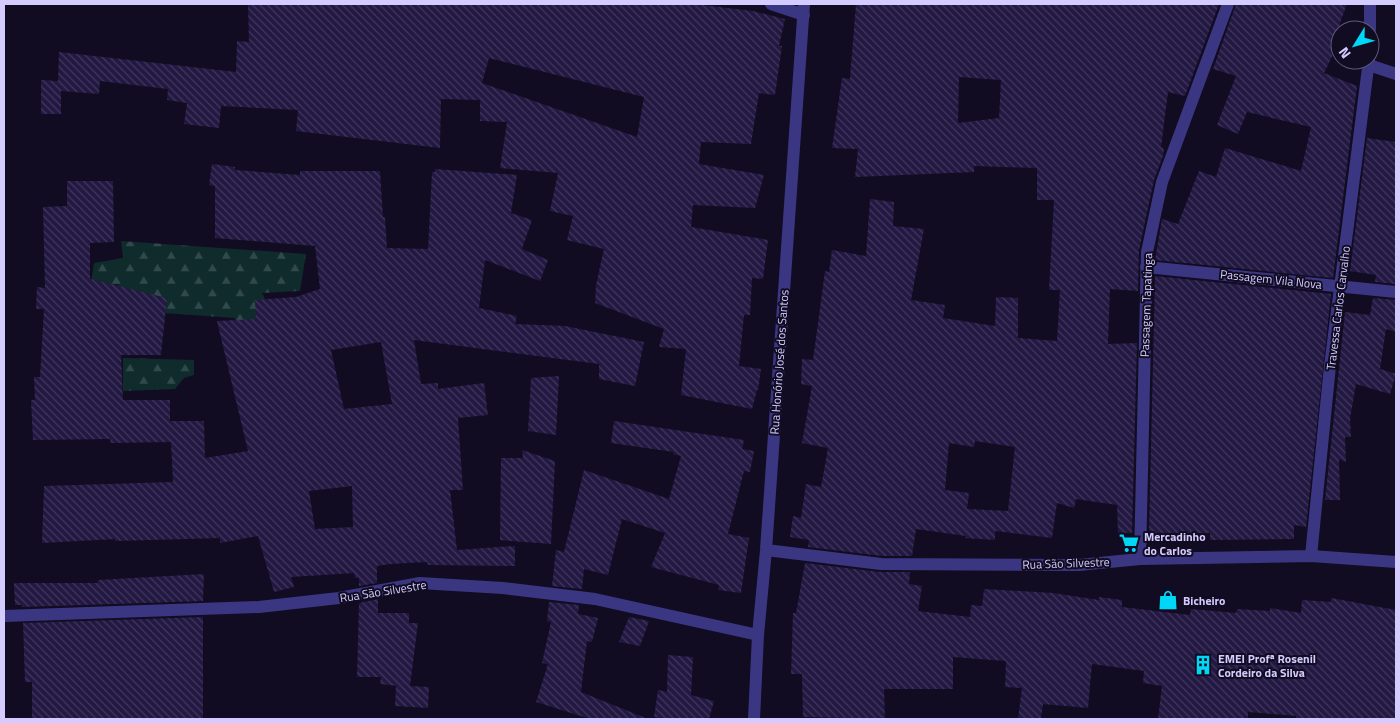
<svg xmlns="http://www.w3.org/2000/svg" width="1400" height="723" font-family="'Titillium Web',sans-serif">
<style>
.forest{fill:url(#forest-firs)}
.building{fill:url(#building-back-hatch);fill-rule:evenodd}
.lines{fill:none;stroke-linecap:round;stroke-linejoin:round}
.minor{stroke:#3b3681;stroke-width:12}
.labels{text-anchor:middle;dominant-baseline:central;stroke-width:4;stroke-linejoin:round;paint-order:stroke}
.street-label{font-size:12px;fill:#d4ccff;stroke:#110c21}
.poi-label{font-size:12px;font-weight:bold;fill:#d4ccff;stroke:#110c21;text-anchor:start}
</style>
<defs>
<pattern id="forest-firs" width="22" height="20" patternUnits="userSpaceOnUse" patternTransform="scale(1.25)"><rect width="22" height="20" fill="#0f2b2b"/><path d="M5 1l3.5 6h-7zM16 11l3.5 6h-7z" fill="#31494b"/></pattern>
<pattern id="building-back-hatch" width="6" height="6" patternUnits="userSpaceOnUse" patternTransform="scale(1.25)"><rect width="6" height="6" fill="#221842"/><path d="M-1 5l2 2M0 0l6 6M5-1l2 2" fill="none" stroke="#41385e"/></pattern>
</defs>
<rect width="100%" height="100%" fill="#110c21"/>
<path class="forest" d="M121,241L306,254L300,291L262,293L275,319L232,340L235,318L120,310L118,284L90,289L94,263L123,258Z
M123,358L194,360V375L184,378L175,389L123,391Z"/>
<path class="building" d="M248,4H694L753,11L785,19L779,46H782L775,95L759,93L751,144L701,142L699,164L764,175L755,208L693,205L691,227L768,240L763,279L752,278L750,315H744L739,366L761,369L758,390H757L752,409L681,395L686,349L659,347L664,329L595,303L596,285L604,249L567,240L573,216L550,211L558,173L500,168L507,122L480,121V100L441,99L440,148L296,131L298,110L221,106L219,128L184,124L187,103L167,100L168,89L100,81L99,94L61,91V114H41V80L58,81L59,52L236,72L237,41L249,42ZM489,58L644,97L637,137L482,83Z
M856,4H1219L1185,96L1168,92L1161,147L1164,148L1163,156L1154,180L1139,250L1138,291L1110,289L1108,344L1137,343L1132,533H1118L1117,505L1076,499L1074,508L1057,503L1052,538L995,531V540L965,538L966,536L916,529L912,556H882L808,547L809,540L790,537L793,516L801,518L806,484L821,487L828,448L802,443L812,386L801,384L802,359L813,360L825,271L829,272L832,250L866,256L870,199L894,202L893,226L924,229L911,300L945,305L943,318L995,326L996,297L1018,298V338L1057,341L1060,290H1049L1054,200H1037V168L974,166V172L855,177L858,149L832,148L842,78L850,79ZM959,77L1001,80L999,118L958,123ZM975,441L1015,447L1008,511L967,509L969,493L945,490L949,443L974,447Z
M1236,4H1347L1340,23V40L1324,73L1357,86L1333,278L1155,260L1162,219L1178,224L1199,171L1216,177L1225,148L1301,171L1311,127L1247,112L1238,134L1217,125L1236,76L1213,69Z
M1367,138L1396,142V284L1375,282L1376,275L1350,271Z
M212,164L235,167V170L300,175V171H380L383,217H385L387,248L428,249L432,172H435V169L517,175L511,213L532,220L522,249L548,260L540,281L485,260L479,308L517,316L515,324L565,326L644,342L635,386L599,379V364L414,340L421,384L438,383V389L484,383L488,415L458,418L463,490H450L457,550L515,546V566L428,565L427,562L390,564L377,566V583L359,586V578H355L354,573L291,577L294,587L274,592L258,536L220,543V538L115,541V539L42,543L44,486L173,482L171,442L111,443L110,439L33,440L31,400H35L34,377H40L44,309H36L37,287L45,288L43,207L67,206V181H113L114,242L90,243V279L167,298L161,355H121L123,400H170V421H204L205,458L248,451L217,321L256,319L255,300L296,297L320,289L315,246L215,238V186L209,185ZM381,342L392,404L344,409L331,350ZM352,486L353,527L315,529L309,491Z
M1155,276L1331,294L1306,527L1294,525V539L1210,540V533H1149Z
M1373,298L1396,300V332L1386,329L1380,369L1396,374L1390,394L1356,384L1350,419L1351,437H1345L1346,462L1339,459L1340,500H1325L1345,312L1370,315Z
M559,376L556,435L528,431L531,378Z
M614,421L744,440L742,449L754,451L750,472L744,471L728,534L749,538L741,593L718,590L719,585L651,567L665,533L622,519L608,575L584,569L582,589L552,586L556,550L564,552L584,470L669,499L681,456L673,454L674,452L611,443Z
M522,450L555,461L551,544L500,540L501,458H523Z
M805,563L880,572H910L909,584L922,586L918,611L970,617L971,605L982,606L984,589L1053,593L1099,600V597L1122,600V607L1190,615L1191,609L1236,613L1237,609L1270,611V608L1301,613L1302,600L1331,602V598L1396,610V719H1296V716L1248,712V719H1158L1162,686L1143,683L1144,671L1092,664L1088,708L1043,704L1041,719H1018L1022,688L1005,687L1006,661L953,657V689H884L885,719L803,717L802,674H791L793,613H796Z
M204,574L203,601L22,607V605H15L14,583H98V580Z
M378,599V613H409V623H418L410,686L429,687L428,708L395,706L396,686H398L380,684L381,677H357L359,603Z
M549,602L579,605L578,614L598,618L592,642L587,641L581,692L648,719H590L536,702L548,664L542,663L551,622L547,621Z
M203,617V719H32V682H25L23,623Z
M629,617L649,621L640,646L619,642Z
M668,655L693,657L691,695L714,701L709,719H669L654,717L658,690L667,692Z"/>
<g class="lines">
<path class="minor" d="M771,4L804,15
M1370,30V4
M1369,65L1396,74
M1146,267L1396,292
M766,550L881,564L1079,565L1140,559L1311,556L1396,562
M1311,556L1330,366L1369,60
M1140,559L1147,252L1162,182L1228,4
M4,616L259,607L339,598L420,583L503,588L595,599L758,635
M754,719L758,635L766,550L804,4"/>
</g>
<defs>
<symbol id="supermarket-bare" viewBox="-9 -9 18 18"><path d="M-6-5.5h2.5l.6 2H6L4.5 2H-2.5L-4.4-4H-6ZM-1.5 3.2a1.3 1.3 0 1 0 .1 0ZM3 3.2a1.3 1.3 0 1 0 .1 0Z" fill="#00d7f7" stroke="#110c21" stroke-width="2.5" paint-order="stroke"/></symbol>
<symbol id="shop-bare" viewBox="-9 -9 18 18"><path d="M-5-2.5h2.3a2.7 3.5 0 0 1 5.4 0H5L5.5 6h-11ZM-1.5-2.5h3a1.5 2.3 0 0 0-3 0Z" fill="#00d7f7" stroke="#110c21" stroke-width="2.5" paint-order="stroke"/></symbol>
<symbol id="building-bare" viewBox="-9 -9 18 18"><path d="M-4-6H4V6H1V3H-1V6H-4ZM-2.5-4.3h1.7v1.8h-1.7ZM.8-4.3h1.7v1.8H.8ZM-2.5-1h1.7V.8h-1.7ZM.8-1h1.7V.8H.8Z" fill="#00d7f7" stroke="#110c21" stroke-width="2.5" paint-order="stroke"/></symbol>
</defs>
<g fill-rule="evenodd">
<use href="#supermarket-bare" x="1115" y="529" width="28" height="28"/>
<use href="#shop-bare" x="1154" y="586" width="28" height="28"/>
<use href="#building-bare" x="1189" y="651" width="28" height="28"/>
</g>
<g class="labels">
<g class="street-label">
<text transform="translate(1271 279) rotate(6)">Passagem Vila Nova</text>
<text transform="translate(1146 305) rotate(-88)">Passagem Tapatinga</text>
<text transform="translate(1338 308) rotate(-83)">Travessa Carlos Carvalho</text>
<text transform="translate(779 362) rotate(-86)">Rua Honório José dos Santos</text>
<text transform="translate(1066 563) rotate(-2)">Rua São Silvestre</text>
<text transform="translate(383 591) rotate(-9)">Rua São Silvestre</text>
</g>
<g class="poi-label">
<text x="1144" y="536">Mercadinho<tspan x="1144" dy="14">do Carlos</tspan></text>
<text x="1183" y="600">Bicheiro</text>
<text x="1218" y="658">EMEI Profª Rosenil<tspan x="1218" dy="14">Cordeiro da Silva</tspan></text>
</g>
</g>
<rect width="1400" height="723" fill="none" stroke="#d4ccff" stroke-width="10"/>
<g transform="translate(1355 45) rotate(233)"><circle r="24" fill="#110c21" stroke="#5f597a"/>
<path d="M0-4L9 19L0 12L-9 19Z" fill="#00d7f7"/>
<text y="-8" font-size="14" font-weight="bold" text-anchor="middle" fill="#d4ccff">N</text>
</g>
</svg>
